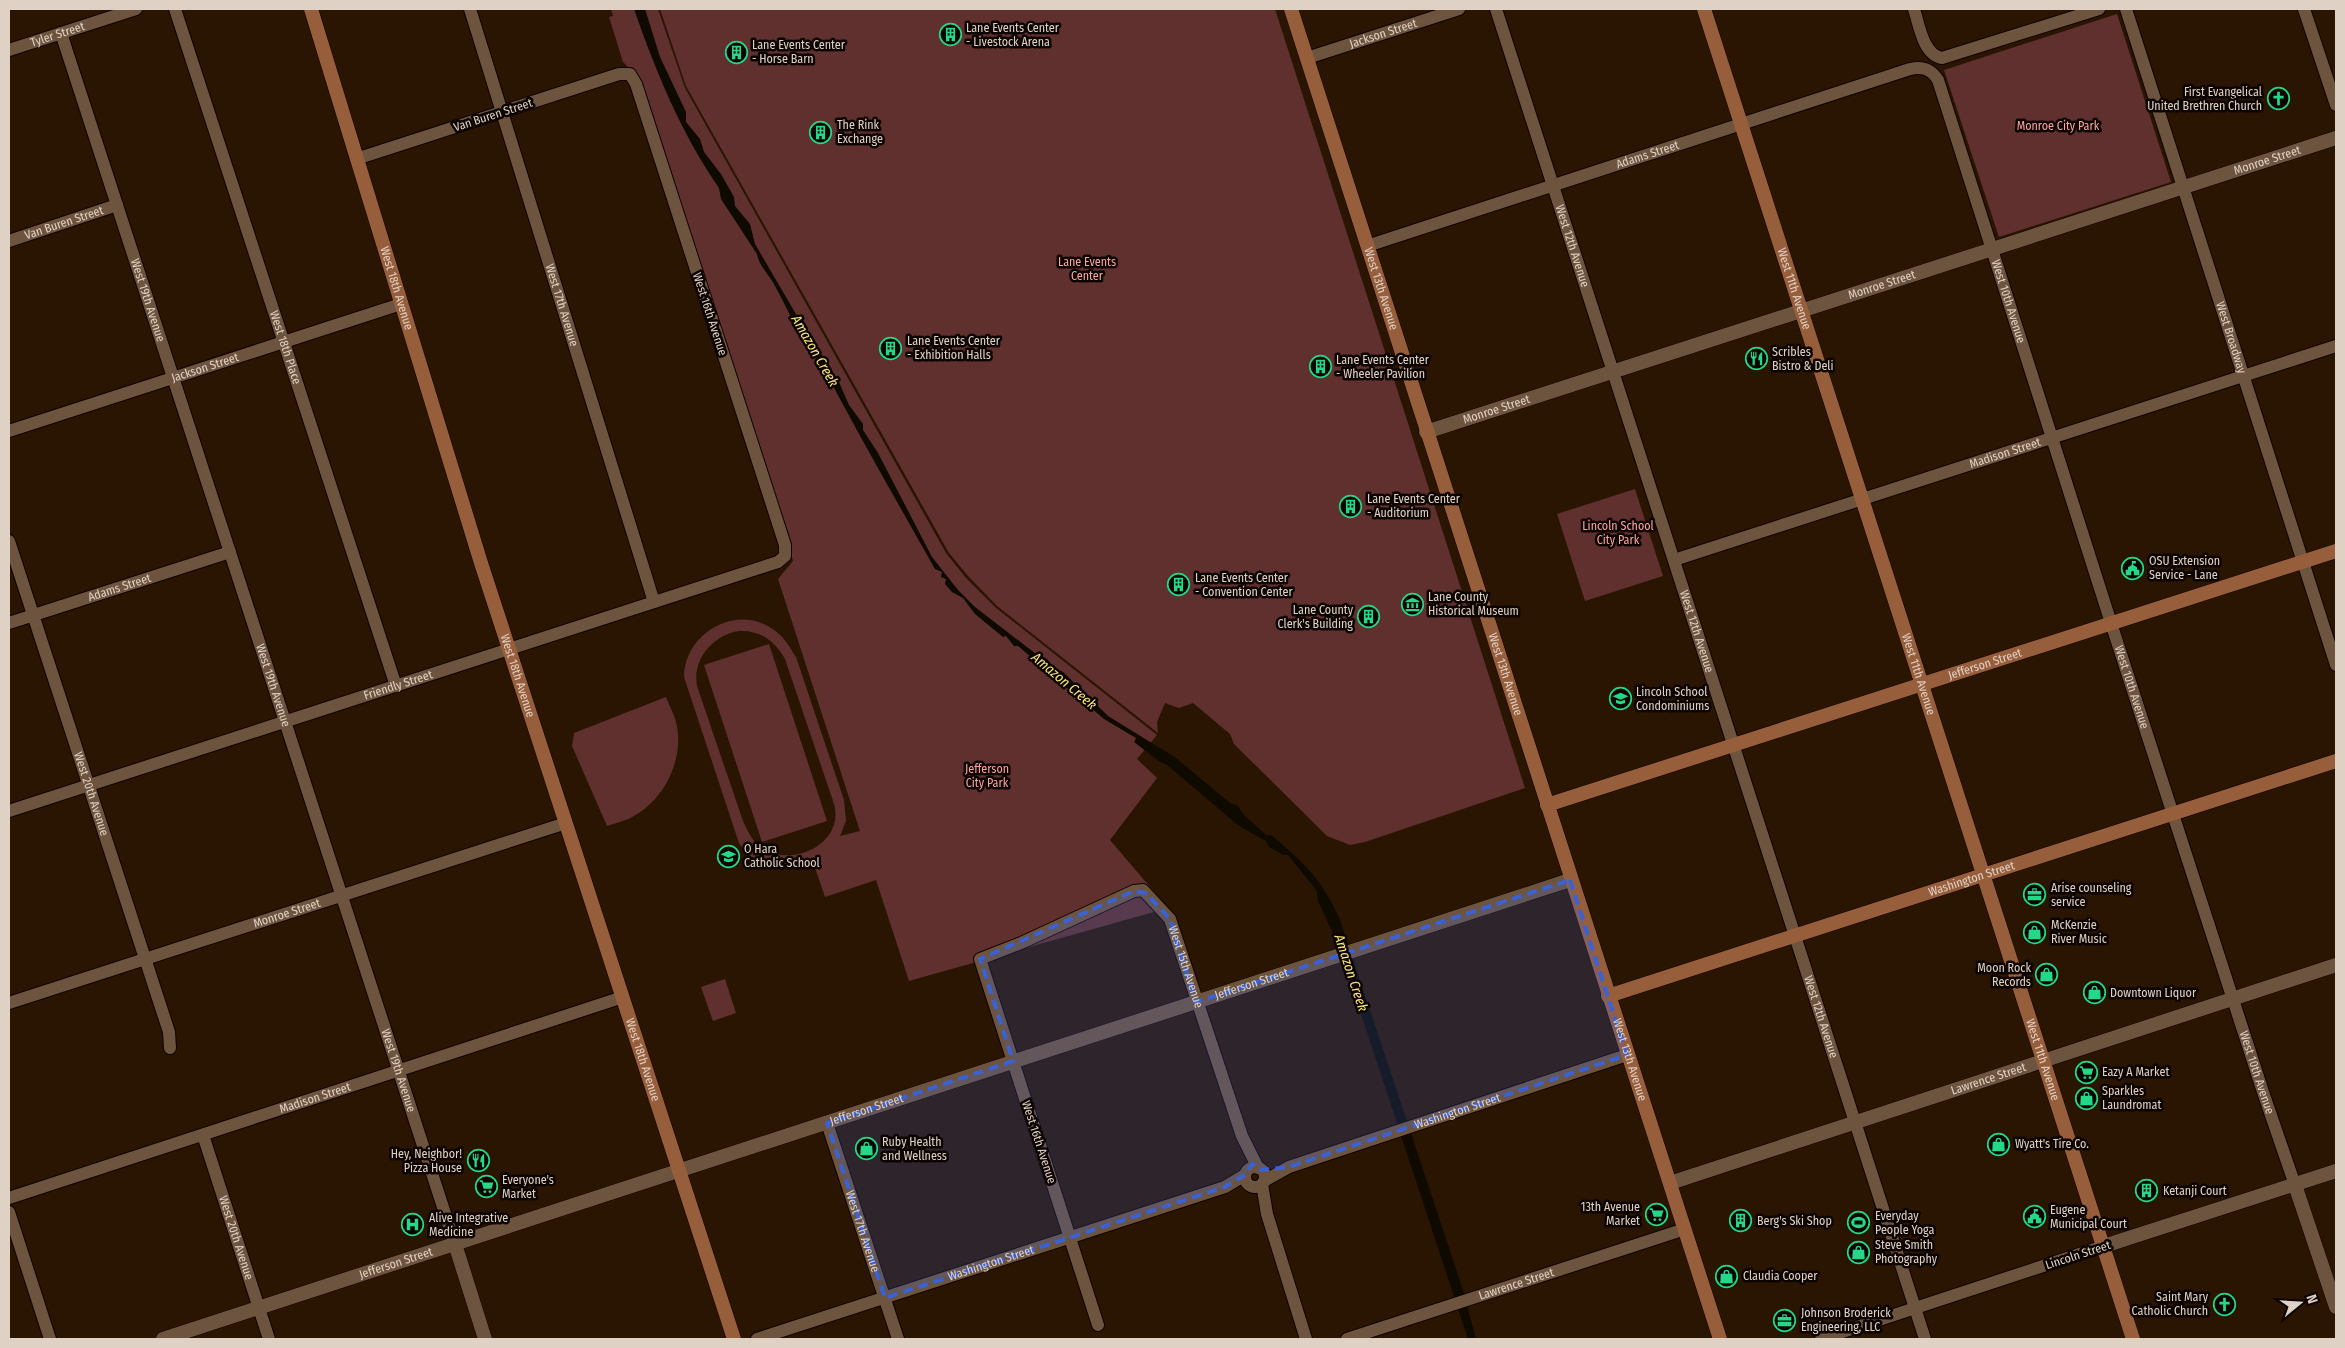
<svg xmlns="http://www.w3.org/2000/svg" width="2345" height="1348" font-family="'Fira Sans Condensed',sans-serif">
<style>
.green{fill:#5f302e;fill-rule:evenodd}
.water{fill:#0e0a00}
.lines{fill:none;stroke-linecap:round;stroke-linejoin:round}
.minor-casing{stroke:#110200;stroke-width:14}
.tertiary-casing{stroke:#110200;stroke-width:15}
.secondary-casing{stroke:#110200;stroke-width:15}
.minor{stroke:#6d543e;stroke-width:12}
.tertiary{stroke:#6d543e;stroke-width:14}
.secondary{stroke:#975e3c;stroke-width:14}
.marked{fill:#3a62d5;fill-opacity:0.2;stroke:#3a62d5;stroke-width:4;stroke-dasharray:10 6;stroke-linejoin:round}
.labels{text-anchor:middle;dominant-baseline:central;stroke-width:5;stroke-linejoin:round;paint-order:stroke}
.poi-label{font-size:12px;fill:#e0d1c5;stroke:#0c0401;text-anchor:start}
.street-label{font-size:12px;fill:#e0d1c5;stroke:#0c0401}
.park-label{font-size:12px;fill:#fda49f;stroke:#0c0401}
.water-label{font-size:14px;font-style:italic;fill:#f7e477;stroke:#0c0401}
</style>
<rect width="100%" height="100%" fill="#2a1502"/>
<path class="green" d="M611,9H658L685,88L946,553L966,578L995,607L1157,735L1137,759L1157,778L1110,840L1168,908L909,981L876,880L825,897L813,862C787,870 755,869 739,843L684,677C684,635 734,604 771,628C783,635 789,646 796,657L844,800L846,821L840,836L860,831L778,579L793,561L639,78L623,62L609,17L613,16ZM739,631C760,630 775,641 785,659L834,804C845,842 795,868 764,849C753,843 748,832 743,821L697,686C692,659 713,635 739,631Z
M660,9H1275L1525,788L1365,842L1350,845L1327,836L1234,744L1230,734L1193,703L1179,708L1165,703L1157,722L1158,733L997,606L968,576L949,553L686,86Z
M2117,14L2171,182L1999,237L1944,70Z
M1635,489L1663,576L1585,601L1557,514Z
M769,644L827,821L762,842L704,665Z
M666,697C669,705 674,714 676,722C685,758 665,800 632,817C625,821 615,823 607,826L572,746L574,733Z
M725,979L736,1013L713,1021L701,987Z"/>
<path class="water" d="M634,9H645L660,57L686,112V122L700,139L704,152L721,174L734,197L735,206L750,224L755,244L800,321L838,380L849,405L863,424V430L878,453L932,557L958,590L975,607L1036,654L1047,659L1054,668L1063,672L1108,716L1176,758L1230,803L1238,806L1244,815L1266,835H1271C1305,864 1322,879 1340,920L1463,1290L1476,1339H1468L1338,944L1318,901L1317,891L1288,855H1283L1269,847L1266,841L1239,826L1166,764L1160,762L1134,742L1136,738L1104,719L1018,646H1014L1006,636L1003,637L975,614L963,598L952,592L945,584L946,579L941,577L942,572L935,569C895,498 855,429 818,357C813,348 804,342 799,333C791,318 784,302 775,286C770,276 759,266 757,254L721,199L719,188C681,133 656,72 634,9Z"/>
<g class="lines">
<defs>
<g id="minor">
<path id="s1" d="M175,9L396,686"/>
<path id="s2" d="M470,9L654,602"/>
<path id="s3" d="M1496,9L1925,1339"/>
<path d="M1914,9C1919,24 1923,55 1942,58L2099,9"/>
<path id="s4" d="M2126,9L2336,665"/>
<path d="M2304,9L2336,105"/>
<path id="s5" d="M61,33L455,1244"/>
<path id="s6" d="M9,50L136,9"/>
<path id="s7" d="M1307,58L1459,9"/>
<path id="s8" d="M9,241L117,205"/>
<path id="s9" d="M1367,246L1910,69C1922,66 1931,69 1938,80L2111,623L2263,1092L2295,1185"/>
<path id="s10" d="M9,431L401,304"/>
<path id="s11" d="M9,541L169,1032L170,1048"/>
<path id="s12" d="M1674,560L2336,346"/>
<path id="s13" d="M9,623L230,552"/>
<path id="s14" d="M9,811L778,562L785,556V545L636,84L630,74H619L356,159"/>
<path id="s15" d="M9,1003L566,823"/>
<path id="s16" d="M827,1123L898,1339"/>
<path id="s17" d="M203,1135L269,1339"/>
<circle cx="1255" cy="1177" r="10"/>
<path id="s18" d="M1264,1181L1289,1167L1627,1055"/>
<path d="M1262,1184L1267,1214L1306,1339"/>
<path id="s19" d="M9,1198L623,997"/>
<path d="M9,1212L50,1339"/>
<path id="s20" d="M1098,1325L980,959L1021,943L1134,891L1143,890L1170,919L1242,1136L1258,1168"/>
<path id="s21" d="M757,1339L1225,1187L1245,1175"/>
<path id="s22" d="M1347,1339L1685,1229"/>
<path d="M1821,1339L2104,1246"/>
</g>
<g id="tertiary">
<path id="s23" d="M1426,432L2336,138"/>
<path id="s24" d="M1670,1183L2336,965"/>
<path d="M2295,1185L2336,1307"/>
<path d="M455,1244L485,1339"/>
<path d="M2104,1246L2336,1171"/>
<path id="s25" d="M163,1339L1570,880"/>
</g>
<g id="secondary">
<path id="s26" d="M311,9L481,563L734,1339"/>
<path id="s27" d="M1291,9L1720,1339"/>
<path id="s28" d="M1704,9L2133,1339"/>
<path id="s29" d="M1547,805L2336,551"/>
<path id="s30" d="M1608,996L2336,761"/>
</g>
</defs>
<use href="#minor" class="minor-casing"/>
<use href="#tertiary" class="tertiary-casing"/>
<use href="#secondary" class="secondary-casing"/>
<use href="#minor" class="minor"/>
<use href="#tertiary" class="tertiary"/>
<use href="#secondary" class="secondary"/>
</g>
<path class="marked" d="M1570,880L1627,1055L1289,1167L1261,1170L1252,1164L1245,1175L1225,1187L885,1298L827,1123L1013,1061L980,959L1134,891L1146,893L1170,919L1196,1002Z"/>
<defs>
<symbol id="building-ring" viewBox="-11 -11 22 22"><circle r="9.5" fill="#0c0401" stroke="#23d886" stroke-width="1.5"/><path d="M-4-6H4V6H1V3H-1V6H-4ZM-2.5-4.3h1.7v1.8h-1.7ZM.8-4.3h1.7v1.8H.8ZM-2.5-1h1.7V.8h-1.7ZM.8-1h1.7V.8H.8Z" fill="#23d886"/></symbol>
<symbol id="church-ring" viewBox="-11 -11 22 22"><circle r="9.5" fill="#0c0401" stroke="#23d886" stroke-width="1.5"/><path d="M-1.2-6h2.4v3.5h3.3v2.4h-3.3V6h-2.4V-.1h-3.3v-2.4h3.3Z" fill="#23d886"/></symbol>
<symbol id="restaurant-ring" viewBox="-11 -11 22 22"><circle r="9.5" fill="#0c0401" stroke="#23d886" stroke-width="1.5"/><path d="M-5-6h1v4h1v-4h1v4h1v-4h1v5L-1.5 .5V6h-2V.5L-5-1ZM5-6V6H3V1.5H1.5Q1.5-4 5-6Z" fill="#23d886"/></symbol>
<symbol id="civic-ring" viewBox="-11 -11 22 22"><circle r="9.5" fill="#0c0401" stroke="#23d886" stroke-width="1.5"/><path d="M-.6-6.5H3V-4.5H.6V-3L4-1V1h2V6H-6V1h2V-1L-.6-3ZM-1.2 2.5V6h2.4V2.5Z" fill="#23d886"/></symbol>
<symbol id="museum-ring" viewBox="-11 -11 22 22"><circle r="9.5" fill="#0c0401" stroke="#23d886" stroke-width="1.5"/><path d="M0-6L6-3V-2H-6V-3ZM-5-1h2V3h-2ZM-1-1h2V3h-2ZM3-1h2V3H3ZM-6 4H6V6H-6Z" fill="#23d886"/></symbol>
<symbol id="school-ring" viewBox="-11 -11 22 22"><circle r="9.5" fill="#0c0401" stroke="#23d886" stroke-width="1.5"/><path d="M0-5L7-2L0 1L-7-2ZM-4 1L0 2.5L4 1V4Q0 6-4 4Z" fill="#23d886"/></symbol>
<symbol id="office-ring" viewBox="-11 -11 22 22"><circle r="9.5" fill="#0c0401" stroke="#23d886" stroke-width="1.5"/><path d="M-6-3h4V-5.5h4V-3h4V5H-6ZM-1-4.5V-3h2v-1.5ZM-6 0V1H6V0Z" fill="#23d886"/></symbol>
<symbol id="shop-ring" viewBox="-11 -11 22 22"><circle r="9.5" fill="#0c0401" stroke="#23d886" stroke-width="1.5"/><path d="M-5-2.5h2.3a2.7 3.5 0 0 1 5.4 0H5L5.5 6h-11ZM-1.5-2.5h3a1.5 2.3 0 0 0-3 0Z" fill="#23d886"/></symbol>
<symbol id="supermarket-ring" viewBox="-11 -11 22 22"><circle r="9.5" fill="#0c0401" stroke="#23d886" stroke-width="1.5"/><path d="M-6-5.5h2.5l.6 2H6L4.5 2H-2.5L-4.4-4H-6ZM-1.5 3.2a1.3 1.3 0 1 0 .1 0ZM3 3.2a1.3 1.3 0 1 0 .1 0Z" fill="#23d886"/></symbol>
<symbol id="stadium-ring" viewBox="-11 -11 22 22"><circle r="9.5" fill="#0c0401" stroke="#23d886" stroke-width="1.5"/><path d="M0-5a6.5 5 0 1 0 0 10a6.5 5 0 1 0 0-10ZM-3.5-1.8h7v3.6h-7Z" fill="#23d886"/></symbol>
<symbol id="hospital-ring" viewBox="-11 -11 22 22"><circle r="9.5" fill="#0c0401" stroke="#23d886" stroke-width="1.5"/><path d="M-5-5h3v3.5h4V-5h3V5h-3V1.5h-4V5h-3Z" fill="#23d886"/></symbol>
</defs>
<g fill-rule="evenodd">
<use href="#building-ring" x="938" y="22" width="25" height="25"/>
<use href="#building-ring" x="724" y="40" width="25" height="25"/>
<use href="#church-ring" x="2266" y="86" width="25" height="25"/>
<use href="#building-ring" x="808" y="120" width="25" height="25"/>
<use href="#building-ring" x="878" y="336" width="25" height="25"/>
<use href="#restaurant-ring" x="1744" y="346" width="25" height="25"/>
<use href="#building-ring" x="1308" y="354" width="25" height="25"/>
<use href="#building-ring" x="1338" y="494" width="25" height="25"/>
<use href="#civic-ring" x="2120" y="556" width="25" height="25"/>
<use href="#building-ring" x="1166" y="572" width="25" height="25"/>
<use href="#museum-ring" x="1400" y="592" width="25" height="25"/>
<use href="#building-ring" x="1356" y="604" width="25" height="25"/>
<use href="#school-ring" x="1608" y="686" width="25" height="25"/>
<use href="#school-ring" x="716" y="844" width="25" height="25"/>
<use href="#office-ring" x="2022" y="882" width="25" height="25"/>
<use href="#shop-ring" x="2022" y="920" width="25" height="25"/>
<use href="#shop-ring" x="2034" y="962" width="25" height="25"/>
<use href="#shop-ring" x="2082" y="980" width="25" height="25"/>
<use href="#supermarket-ring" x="2074" y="1060" width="25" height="25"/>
<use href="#shop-ring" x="2074" y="1086" width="25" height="25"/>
<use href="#shop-ring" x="1986" y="1132" width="25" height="25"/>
<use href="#shop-ring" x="854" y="1136" width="25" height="25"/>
<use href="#restaurant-ring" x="466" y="1148" width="25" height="25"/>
<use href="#supermarket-ring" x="474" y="1174" width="25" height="25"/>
<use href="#building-ring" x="2134" y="1178" width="25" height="25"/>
<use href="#supermarket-ring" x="1644" y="1202" width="25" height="25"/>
<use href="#civic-ring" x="2022" y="1204" width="25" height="25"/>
<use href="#building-ring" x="1728" y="1208" width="25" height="25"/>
<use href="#stadium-ring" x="1846" y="1210" width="25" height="25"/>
<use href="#hospital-ring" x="400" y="1212" width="25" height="25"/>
<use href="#shop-ring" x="1846" y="1240" width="25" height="25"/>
<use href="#shop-ring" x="1714" y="1264" width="25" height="25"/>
<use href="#church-ring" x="2212" y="1292" width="25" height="25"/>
<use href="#office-ring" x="1772" y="1308" width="25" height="25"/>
</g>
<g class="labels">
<g class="poi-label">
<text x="966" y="28">Lane Events Center<tspan x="966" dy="14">- Livestock Arena</tspan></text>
<text x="752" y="45">Lane Events Center<tspan x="752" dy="14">- Horse Barn</tspan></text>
<text x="2262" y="92" text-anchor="end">First Evangelical<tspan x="2262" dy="14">United Brethren Church</tspan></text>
<text x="837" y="125">The Rink<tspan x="837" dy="14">Exchange</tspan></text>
<text x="907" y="341">Lane Events Center<tspan x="907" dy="14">- Exhibition Halls</tspan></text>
<text x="1772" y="352">Scribles<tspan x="1772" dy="14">Bistro &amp; Deli</tspan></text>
<text x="1336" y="360">Lane Events Center<tspan x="1336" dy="14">- Wheeler Pavilion</tspan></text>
<text x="1367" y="499">Lane Events Center<tspan x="1367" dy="14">- Auditorium</tspan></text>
<text x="2149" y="561">OSU Extension<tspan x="2149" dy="14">Service - Lane</tspan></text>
<text x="1195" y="578">Lane Events Center<tspan x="1195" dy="14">- Convention Center</tspan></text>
<text x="1428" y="597">Lane County<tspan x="1428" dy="14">Historical Museum</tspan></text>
<text x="1353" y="610" text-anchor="end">Lane County<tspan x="1353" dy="14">Clerk's Building</tspan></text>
<text x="1636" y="692">Lincoln School<tspan x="1636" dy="14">Condominiums</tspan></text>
<text x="744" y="849">O Hara<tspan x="744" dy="14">Catholic School</tspan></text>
<text x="2051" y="888">Arise counseling<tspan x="2051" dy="14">service</tspan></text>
<text x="2051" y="925">McKenzie<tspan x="2051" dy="14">River Music</tspan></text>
<text x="2031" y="968" text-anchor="end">Moon Rock<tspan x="2031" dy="14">Records</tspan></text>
<text x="2110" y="993">Downtown Liquor</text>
<text x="2102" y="1072">Eazy A Market</text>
<text x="2102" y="1091">Sparkles<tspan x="2102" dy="14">Laundromat</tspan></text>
<text x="882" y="1142">Ruby Health<tspan x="882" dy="14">and Wellness</tspan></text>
<text x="2015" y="1144">Wyatt's Tire Co.</text>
<text x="462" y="1154" text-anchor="end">Hey, Neighbor!<tspan x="462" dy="14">Pizza House</tspan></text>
<text x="502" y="1180">Everyone's<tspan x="502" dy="14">Market</tspan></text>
<text x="2163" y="1191">Ketanji Court</text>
<text x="1640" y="1207" text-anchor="end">13th Avenue<tspan x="1640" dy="14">Market</tspan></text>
<text x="2050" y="1210">Eugene<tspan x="2050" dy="14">Municipal Court</tspan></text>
<text x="1875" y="1216">Everyday<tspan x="1875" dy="14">People Yoga</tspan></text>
<text x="429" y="1218">Alive Integrative<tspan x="429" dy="14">Medicine</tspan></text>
<text x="1757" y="1221">Berg's Ski Shop</text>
<text x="1875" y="1245">Steve Smith<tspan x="1875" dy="14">Photography</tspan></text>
<text x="1743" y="1276">Claudia Cooper</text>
<text x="2208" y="1297" text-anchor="end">Saint Mary<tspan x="2208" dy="14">Catholic Church</tspan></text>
<text x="1801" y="1313">Johnson Broderick<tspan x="1801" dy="14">Engineering, LLC</tspan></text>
</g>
<g class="street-label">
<text stroke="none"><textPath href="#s6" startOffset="51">Tyler Street</textPath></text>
<text stroke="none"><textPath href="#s7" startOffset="80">Jackson Street</textPath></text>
<text transform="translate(493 115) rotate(-18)">Van Buren Street</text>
<text stroke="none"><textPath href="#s9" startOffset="295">Adams Street</textPath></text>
<text stroke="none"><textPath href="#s23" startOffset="884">Monroe Street</textPath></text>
<text stroke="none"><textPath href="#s8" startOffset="58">Van Buren Street</textPath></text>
<text stroke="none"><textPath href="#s3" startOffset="249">West 12th Avenue</textPath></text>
<text stroke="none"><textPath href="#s23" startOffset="479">Monroe Street</textPath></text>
<text stroke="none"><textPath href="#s26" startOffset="292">West 18th Avenue</textPath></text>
<text stroke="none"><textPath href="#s27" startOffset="294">West 13th Avenue</textPath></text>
<text stroke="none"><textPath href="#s28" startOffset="294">West 11th Avenue</textPath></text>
<text stroke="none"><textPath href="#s5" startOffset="281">West 19th Avenue</textPath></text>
<text stroke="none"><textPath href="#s9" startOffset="836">West 10th Avenue</textPath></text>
<text stroke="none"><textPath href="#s2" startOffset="310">West 17th Avenue</textPath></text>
<text transform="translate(710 314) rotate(72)">West 16th Avenue</text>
<text stroke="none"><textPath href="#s4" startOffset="345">West Broadway</textPath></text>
<text stroke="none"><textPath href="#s1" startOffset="356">West 18th Place</textPath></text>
<text stroke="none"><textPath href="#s10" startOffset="206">Jackson Street</textPath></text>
<text stroke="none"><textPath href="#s23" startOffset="74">Monroe Street</textPath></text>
<text stroke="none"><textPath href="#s12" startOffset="348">Madison Street</textPath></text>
<text stroke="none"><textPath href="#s13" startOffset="116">Adams Street</textPath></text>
<text stroke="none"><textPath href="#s3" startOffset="654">West 12th Avenue</textPath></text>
<text stroke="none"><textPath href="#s29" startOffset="460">Jefferson Street</textPath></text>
<text stroke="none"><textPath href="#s27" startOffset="699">West 13th Avenue</textPath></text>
<text stroke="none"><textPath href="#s28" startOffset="699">West 11th Avenue</textPath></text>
<text stroke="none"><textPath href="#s26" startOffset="698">West 18th Avenue</textPath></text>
<text stroke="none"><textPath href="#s14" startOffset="409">Friendly Street</textPath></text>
<text stroke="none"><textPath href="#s5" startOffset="686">West 19th Avenue</textPath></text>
<text stroke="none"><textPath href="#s9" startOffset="1241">West 10th Avenue</textPath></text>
<text stroke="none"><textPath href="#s11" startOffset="266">West 20th Avenue</textPath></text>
<text stroke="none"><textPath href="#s30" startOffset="382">Washington Street</textPath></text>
<text stroke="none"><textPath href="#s15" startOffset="292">Monroe Street</textPath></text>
<text stroke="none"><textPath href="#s20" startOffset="652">West 15th Avenue</textPath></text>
<text stroke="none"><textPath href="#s25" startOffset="1145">Jefferson Street</textPath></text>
<text stroke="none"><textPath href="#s3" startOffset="1059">West 12th Avenue</textPath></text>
<text stroke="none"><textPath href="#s28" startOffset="1104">West 11th Avenue</textPath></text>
<text stroke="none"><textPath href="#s26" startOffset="1102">West 18th Avenue</textPath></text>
<text stroke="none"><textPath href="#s27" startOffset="1104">West 13th Avenue</textPath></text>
<text stroke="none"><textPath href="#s5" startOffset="1091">West 19th Avenue</textPath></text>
<text stroke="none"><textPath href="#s9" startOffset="1646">West 10th Avenue</textPath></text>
<text stroke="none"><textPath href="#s24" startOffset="335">Lawrence Street</textPath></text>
<text stroke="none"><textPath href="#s19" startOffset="322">Madison Street</textPath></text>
<text stroke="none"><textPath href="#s25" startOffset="740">Jefferson Street</textPath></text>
<text stroke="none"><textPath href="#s18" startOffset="206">Washington Street</textPath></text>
<text transform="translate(1039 1142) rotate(72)">West 16th Avenue</text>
<text stroke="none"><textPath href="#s16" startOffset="114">West 17th Avenue</textPath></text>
<text stroke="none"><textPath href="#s17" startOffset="108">West 20th Avenue</textPath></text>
<text transform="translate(2078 1255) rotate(-18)">Lincoln Street</text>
<text stroke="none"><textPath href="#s25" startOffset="245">Jefferson Street</textPath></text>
<text stroke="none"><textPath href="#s21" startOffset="246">Washington Street</textPath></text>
<text stroke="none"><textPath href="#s22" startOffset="178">Lawrence Street</textPath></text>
</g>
<g class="park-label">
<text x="2058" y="126">Monroe City Park</text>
<text x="1087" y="262">Lane Events<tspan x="1087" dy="14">Center</tspan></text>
<text x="1618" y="526">Lincoln School<tspan x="1618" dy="14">City Park</tspan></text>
<text x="987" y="769">Jefferson<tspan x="987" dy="14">City Park</tspan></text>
</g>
<g class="water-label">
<text transform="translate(815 351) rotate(60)">Amazon Creek</text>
<text transform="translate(1064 681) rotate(40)">Amazon Creek</text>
<text transform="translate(1351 973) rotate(72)">Amazon Creek</text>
</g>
</g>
<rect width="2345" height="1348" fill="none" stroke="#e0d1c5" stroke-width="20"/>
<g transform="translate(2300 1303) rotate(72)" stroke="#0c0401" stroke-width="4" paint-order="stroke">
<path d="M0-4L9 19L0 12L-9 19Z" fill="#e0d1c5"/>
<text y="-8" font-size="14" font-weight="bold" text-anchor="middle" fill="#e0d1c5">N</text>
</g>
</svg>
